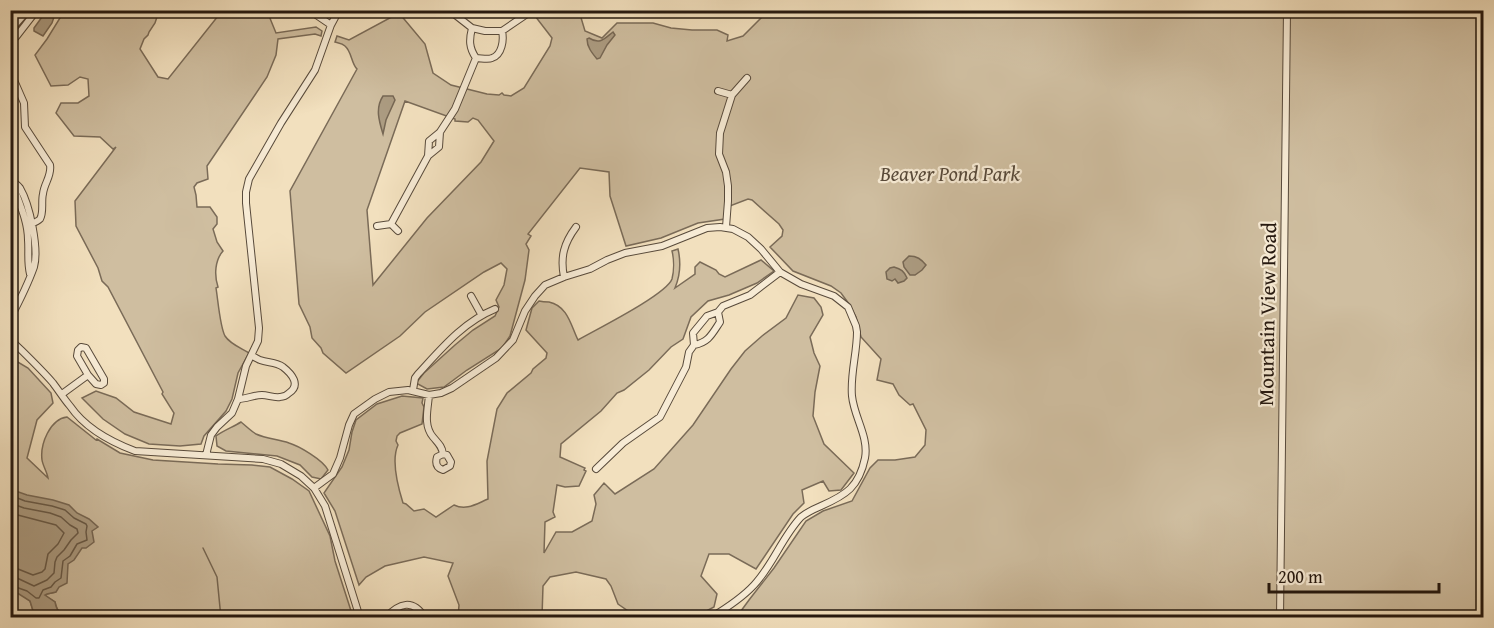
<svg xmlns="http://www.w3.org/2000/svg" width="1494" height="628" font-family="'Gentium Book Plus',serif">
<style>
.green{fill:#cfbea0;stroke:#7a6b58;stroke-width:1.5;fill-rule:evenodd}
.water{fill:#ac9c82;stroke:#766754;stroke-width:1.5}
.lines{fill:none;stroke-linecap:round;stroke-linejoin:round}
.shore{stroke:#685a48;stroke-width:1.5}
.stream{stroke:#766754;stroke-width:1.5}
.street-casing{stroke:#584a3b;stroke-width:8}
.street{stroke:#f7ebd5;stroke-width:6}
.labels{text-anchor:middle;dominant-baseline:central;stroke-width:4.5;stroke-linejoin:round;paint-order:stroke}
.park-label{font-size:21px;font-style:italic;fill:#584a3a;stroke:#f7ebd5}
.street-label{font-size:21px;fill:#25180f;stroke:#f7ebd5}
</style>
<rect width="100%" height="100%" fill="#f2e0be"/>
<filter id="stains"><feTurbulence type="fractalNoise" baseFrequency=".00333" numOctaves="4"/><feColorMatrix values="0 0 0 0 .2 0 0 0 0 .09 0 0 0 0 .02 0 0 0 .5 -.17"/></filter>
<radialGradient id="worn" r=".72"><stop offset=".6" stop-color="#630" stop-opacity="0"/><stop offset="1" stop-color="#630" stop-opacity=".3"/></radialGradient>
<path class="green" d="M766,10L1483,11V617H731L738,615L749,600L774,568L806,521L823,511L852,501L870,468L878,460H895L915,457L925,445L926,430L913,404L910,405L899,395L893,384L877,380L881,359L861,337L856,317L849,304L841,293L831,286L793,271L770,247L782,236L783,230L779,224L752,200L748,199L727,207L725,219L698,223L661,238L626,246L610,196L609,172L580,168L528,234L531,236L526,244L529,250L525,280L510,336L502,348L467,370L444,387L427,389L416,383L424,373L455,345L473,330L495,316L499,307L496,300L504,285L507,269L501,263L484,272L425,312L400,336L346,373L323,353L321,348L312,338L310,327L299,304L290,191L357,69C351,63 352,52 345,46C342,43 338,43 335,42L337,36L349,40L399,13L425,44L433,73L451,85L487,94L499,95L502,93L504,95L511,96L524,88L550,46L552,38L535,16L538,11H579L585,31L602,38L617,23H653L671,28L692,30H717L728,35L727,41L743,36L763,16ZM405,101L455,119V121L468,122L473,118L478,120L494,141L481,162L427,218L373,285L367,210Z
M263,11H267L276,33L316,27L322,31L321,36L315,34L278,39L276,55L267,77L207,166L208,179L197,183L194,187L196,195L197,207H210L217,217V224L213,229L217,242L223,251C215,260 214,275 218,287L216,288C218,300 220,327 225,336C230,344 241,348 249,353L238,373L232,399L226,411L204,436L201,444L180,446L149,444L125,434L103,419L82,398L96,391L116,398L134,412L171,424L174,413L162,394L163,392L108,287L102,281L98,268L76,226L75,201L116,147L113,149L100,137L74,136L56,113L61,103H78L89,96L88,79L80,77L68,85L51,86L35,55L47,39L63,13L66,11H159L155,23L149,32L148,35L144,39L140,49L158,77L168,79L222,11Z
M678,249C681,262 680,276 675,288L695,274V267L700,262L716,270L719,274L725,277L761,260L774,271L757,283L729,295L708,301L691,317L683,339L671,347L649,370L624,390L617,393L601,411L561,444L560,457L585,468L584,470L586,471L579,486L565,487L557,485L553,512L555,517L545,522L544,553L556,532H572L592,521L596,504L594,495L604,483L615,494L654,469L693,425L731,369L745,351L762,336L786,318L798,295L814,298L821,307L823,315L810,337L814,353L820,366L815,392L813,416L824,444L854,473L841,490L829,491L823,481L802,490L804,503L793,514L756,569L729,554H709L701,576L717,594L714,607L695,617H637L618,604L611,586L606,579L576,572L550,577L543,586L542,617H458L459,605L448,576L453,563L424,557L385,566L366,577L359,585L335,511L324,493L342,467L349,450L352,432L356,420L377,404L402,396L423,398L422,403L424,407L422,424L400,433L397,436L396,441L398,445C391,460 398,487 403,503L406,504L414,511L424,509L436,517L454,505C466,511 476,504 488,499L487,461L497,409L507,393L531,373L533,369L546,358L547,353L526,330L532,308L539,301C543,302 546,302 549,302C568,306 571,326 578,340C595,330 666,295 672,279C674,271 674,259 672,251Z
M11,358L28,368L51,393L53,403L37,420L27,458L48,478C47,472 43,466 42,460C40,444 50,419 67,417L96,440L97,439L120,453L153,460L218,464L252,465L270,467L292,479L309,491L330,536L335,561L353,617H70C60,614 57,612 55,602L45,596L47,594L56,592L24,596L30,601L35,617H11Z
M241,422C246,426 251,431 256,434C267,439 278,439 289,443C299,446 323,460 328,470L321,479L312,477L300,465L277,456L226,451L217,446L216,436C224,430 233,427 241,422Z"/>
<path class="water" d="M51,15L54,17L52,23L43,36L34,31V28L42,17Z
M613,32L615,35L607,45L600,58L597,59C592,53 587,47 587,39L589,38C600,45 604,39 613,32Z
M383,96H393L395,100L386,120L383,134C379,121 375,108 383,96Z
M909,256C917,256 921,259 926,265L922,270L915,275H910L904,267L903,262Z
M894,267C901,269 904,271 907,278L904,281L898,283L895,279L892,281L887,279L886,272L890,268Z
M10,489L27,495L53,500L69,505L77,513L89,519L98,527L92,531L94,542L86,548H82L74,560L68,564L67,583L59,587L56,592L47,594L45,595L55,602C57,612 60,614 70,617H35L30,601L11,589Z"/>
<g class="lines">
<path class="shore" d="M10,495L25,501L52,506L65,510L74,518L86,524L87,526L86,532L87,540L77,544L70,556L63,561L61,578L55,582L51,587L43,590L39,598H36L27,591L10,585
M10,503L24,508L50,513L61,517L70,525L77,529L78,533L71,540L64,550L57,557L55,562L54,573L47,580L34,586L17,578H10
M10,513L56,525L64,533L58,544L48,554L45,569L42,572L33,575L18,569H10"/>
<path class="stream" d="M203,548L217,577L221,618"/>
<defs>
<path id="street" d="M309,10L331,25
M449,10L472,28L485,31H502L527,14L530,10
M472,28C469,40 469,48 476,58C481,58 488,60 492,58C502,55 504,40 502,31
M10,32L14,26L28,10
M10,40L16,37L37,10
M10,71L24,103L25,127L50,165C52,176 44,183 43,194C41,201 44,213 40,219C37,222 31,224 27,226
M718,91L732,95
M428,156L429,141L440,132L455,109L476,58
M10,178C13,182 17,184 20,188C30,205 39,249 34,267C28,284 19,302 10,319
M13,182L14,188C20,205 28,222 28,240C29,251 27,262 30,274
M391,224L398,231
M377,226L391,224L428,156L439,147L440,132
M726,227L728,201V186L726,172L719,154L720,133L732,95L747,78
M564,277C560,257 564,243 576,227
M471,296L481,314
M10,339C25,354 40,368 53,383C59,391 64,399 70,406C85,428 111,442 135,451L263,459L281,464L301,476L314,488L325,506L360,618
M694,345C709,342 712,334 720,322L718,312
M413,390L415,378L418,374C441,349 463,322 495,309
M62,394L88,375L96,384L101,385L104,383V379L86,348L81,347L78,350L77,356L88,375
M429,395C428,409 423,425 433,437C438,443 442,446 443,454L447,455L451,462L450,466L443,470C437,468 435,464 437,457L443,454
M238,399C247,399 253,395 262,395C268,395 274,398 280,397C283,397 287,395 289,393C301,385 292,374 283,367C276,362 268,363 260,360C259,360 253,356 252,356
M206,455L211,435L217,427L232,413L238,399L246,366L258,341L259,328L246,203V192L249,179L281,123L315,70L331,25L339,10
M596,469L623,443L660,417L686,367L689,352L694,345L693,333L707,316L718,312L723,306L750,295L780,272
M314,488L333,474L340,458L349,425L354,414L375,399L389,392L408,390L429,395L441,393L452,388L496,358L513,340L525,311L535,296L545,285L564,277L590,269L607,260L625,253L662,246L707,228L720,227L733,229L748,237L761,249L780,272L801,284L834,296L848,307L856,326L857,332C857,353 850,375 852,396C854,417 869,437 865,458C859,487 846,495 821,506C814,509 807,512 801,517C782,537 773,565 754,585C742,598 725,609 710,618
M385,618C399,603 413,598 425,618
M1280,618L1287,10"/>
</defs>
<use href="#street" class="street-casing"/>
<use href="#street" class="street"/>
</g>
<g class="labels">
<g class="park-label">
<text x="950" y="173">Beaver Pond Park</text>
</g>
<g class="street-label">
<text transform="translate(1267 314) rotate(-89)">Mountain View Road</text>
</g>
</g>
<rect width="1494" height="628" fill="none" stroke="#f2e0be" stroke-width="36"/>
<rect x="12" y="12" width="1470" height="604" fill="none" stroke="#25180f" stroke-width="3"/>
<rect x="18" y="18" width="1458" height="592" fill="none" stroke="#25180f" stroke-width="1.5"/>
<path d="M1269 583v9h170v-9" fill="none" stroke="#25180f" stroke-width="3"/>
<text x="1278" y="583" font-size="18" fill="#25180f" stroke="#f7ebd5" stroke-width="4.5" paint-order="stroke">200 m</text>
<rect width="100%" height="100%" filter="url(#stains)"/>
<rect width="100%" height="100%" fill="url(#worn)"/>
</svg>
